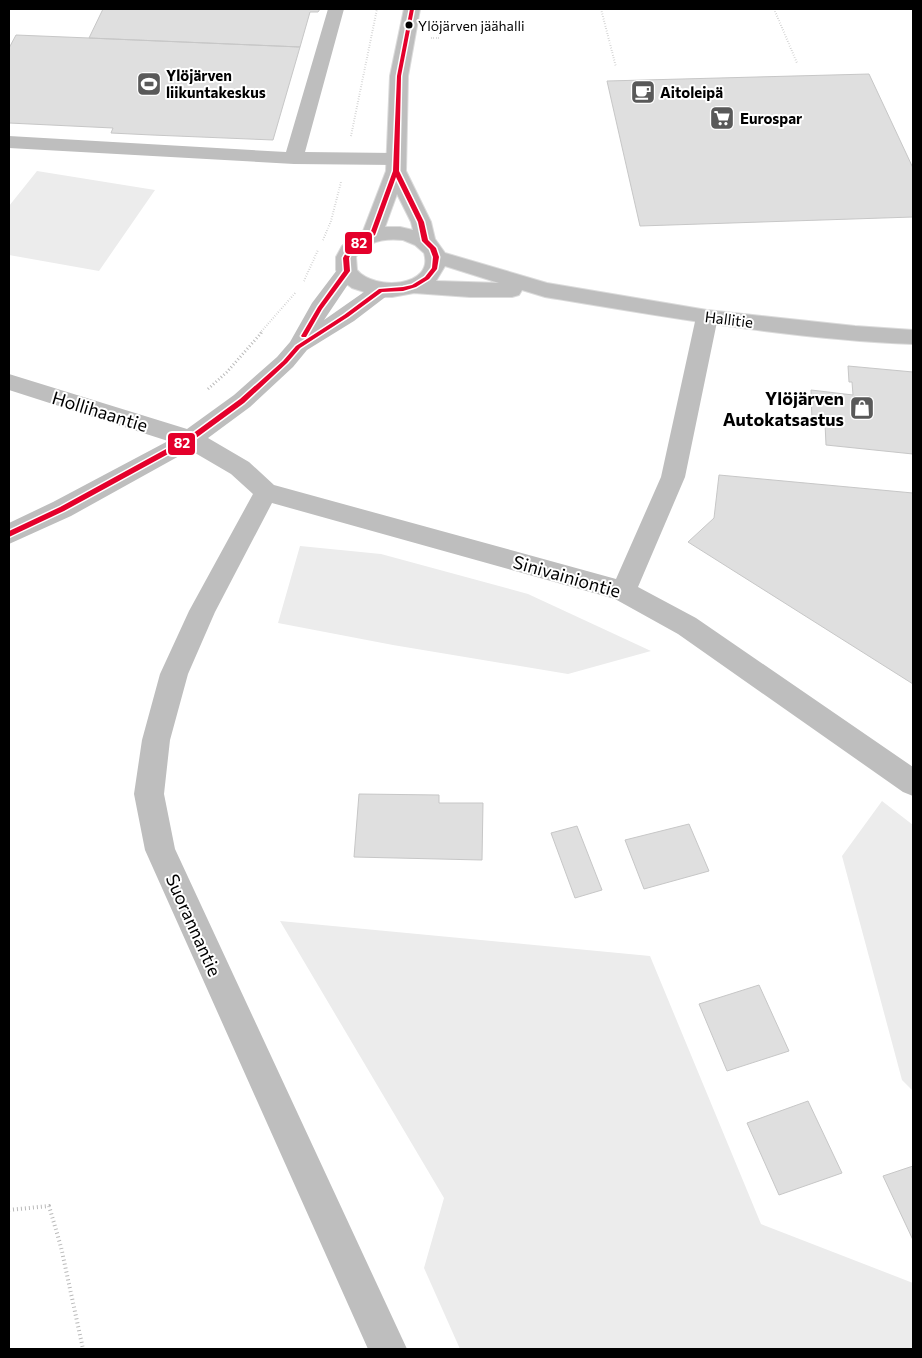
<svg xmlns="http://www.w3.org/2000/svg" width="922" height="1358" font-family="Commissioner,sans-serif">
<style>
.green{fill:#ececec}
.building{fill:#dfdfdf;stroke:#c7c7c7}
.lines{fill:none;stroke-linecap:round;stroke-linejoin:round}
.major-casing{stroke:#dbdbdb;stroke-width:2}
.path-far2{stroke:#b9b9b9;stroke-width:2;stroke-dasharray:0.5 2;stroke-linecap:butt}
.path-far1{stroke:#b9b9b9;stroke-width:3;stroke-dasharray:1 2.5;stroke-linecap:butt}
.path{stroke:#b9b9b9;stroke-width:4;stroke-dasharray:1 3;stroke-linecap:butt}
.minor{fill:#bebebe;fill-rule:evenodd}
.major{fill:#bebebe;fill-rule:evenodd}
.bus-1-casing{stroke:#fff;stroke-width:3}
.bus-1{fill:#e4002b;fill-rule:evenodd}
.bus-dot{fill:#000;stroke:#fff;stroke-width:2}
.labels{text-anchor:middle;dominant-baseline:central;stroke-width:4;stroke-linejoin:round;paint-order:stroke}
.far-bus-label{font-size:14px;fill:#000;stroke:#fff;text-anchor:start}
.far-poi-label{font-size:15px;font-weight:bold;fill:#000;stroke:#fff;text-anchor:start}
.far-street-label{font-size:15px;fill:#000;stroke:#fff}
.poi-label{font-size:18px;font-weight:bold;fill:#000;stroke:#fff;text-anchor:end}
.street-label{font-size:18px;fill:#000;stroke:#fff}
.line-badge{stroke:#fff;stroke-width:2}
.badge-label{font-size:14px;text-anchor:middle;font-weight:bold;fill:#fff}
</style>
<rect width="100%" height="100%" fill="#fff"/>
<path class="green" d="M37,171L155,190L99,271L9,255V206Z
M300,546L381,554L528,594L651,651L568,674L393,645L278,623Z
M882,801L913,825V1091L902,1080L842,856Z
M280,921L650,956L761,1224L913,1283V1349H460L424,1268L444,1198Z"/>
<path class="building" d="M103,9H320L318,12H310L300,47L89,38Z
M16,35L89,38L300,47L273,140L152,135L111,133L113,128L9,123V48Z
M869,74L913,168V217L640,226L607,81Z
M848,366L913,372V454L826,445L825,423L812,422L811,390L853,395L852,382H849Z
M719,475L913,493V684L688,542L714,518Z
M359,794L439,795V803H483L482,860L354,857Z
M689,824L709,871L644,889L625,840Z
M577,826L602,890L575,898L551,833Z
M759,985L789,1051L727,1071L699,1004Z
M808,1101L842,1173L779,1195L747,1123Z
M913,1166V1240L883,1176Z"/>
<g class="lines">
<defs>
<path id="major" d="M404,9H420L408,76L406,171L431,222L435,239L445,253L547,283L707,310L855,326L913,330V344C789,339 667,317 545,297L522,290L519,295L512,297H470L414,293L392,297H380L352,288L344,282L336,270V257L342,246L355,235L363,231L386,171L390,76ZM397,194L411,222L413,230L400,227H385ZM403,240L415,245L424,253C435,287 374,291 357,270L356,257C366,241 385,238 403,240ZM445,266L499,283L436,281Z"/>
</defs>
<use href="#major" class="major-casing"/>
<path class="path-far2" d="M601,9L616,67
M774,9L797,63
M431,38H439V27
M351,136L377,9
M323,240L331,221L341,182
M304,281L318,250
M260,333L296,292"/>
<path class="path-far1" d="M208,389L227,372L262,332"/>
<path class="path" d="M9,1210L49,1206L61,1247L83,1349"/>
<path class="minor" d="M328,9H344L305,152L395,153L402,155L405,159L402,163L395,165L294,164L9,148V136L286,152Z
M347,264L354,266L357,271L324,320L374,285L381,283L388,285L392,290L388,295L354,321L307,350L293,367L250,407L208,438L249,462L274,485L616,579L661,477L696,317L699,312L707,310L715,312L718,317L685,477L638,587L696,618L913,767V796L903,792L678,634L615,599L272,503L215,612L188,674L170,740L164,794L175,849L407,1349H368L145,850L134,794L142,740L160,674L189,611L253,494L231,474L190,450L71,516L9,544V523L53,502L168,441L9,390V374L187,429L234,395L277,357L290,342L312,303L340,266Z"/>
<use href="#major" class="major"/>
<defs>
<path id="bus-1" d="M410,9H414L401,76L399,171L424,222L428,240L436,248L439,257L437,269L429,279L416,287L403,291L382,292L348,317L300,348L287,363L244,403L192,441L64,511L9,537V531L60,507L188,437L240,399L283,361L296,346L344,315L379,289L403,287L412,285L425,277L432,268L433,257L430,249L422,241L418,222L396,177L375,235L353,249L349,258L350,271L322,309L306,337H302L301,336L318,307L344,271L343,258L349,247L370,234L393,171L397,76Z"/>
</defs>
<use href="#bus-1" class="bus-1-casing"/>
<use href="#bus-1" class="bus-1"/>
</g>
<defs>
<symbol id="stadium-square" viewBox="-11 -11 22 22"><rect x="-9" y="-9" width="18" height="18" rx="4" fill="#595959" stroke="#fff"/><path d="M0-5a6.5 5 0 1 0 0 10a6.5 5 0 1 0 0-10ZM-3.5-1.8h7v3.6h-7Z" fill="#fff"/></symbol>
<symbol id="cafe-square" viewBox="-11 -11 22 22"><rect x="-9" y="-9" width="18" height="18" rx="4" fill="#595959" stroke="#fff"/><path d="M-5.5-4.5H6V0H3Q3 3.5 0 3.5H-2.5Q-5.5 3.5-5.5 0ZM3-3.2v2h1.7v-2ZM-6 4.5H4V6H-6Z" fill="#fff"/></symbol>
<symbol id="supermarket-square" viewBox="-11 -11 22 22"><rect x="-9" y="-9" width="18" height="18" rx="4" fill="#595959" stroke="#fff"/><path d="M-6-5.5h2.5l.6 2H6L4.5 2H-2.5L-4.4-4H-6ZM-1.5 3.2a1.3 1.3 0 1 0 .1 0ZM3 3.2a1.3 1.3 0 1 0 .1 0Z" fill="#fff"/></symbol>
<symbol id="shop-square" viewBox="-11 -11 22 22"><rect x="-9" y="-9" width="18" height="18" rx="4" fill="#595959" stroke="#fff"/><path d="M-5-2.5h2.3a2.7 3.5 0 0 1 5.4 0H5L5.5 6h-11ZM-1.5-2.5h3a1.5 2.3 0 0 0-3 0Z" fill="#fff"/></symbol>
</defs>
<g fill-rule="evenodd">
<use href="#stadium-square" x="135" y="70" width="28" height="28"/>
<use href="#cafe-square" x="629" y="78" width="28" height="28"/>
<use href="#supermarket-square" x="708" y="104" width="28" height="28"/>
<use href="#shop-square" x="848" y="394" width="28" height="28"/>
</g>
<circle class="bus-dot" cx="409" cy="25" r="4.5"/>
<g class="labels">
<g class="far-bus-label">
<text x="418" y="25">Ylöjärven jäähalli</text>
</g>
<g class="far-poi-label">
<text x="166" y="75">Ylöjärven<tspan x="166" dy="17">liikuntakeskus</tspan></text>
<text x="660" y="92">Aitoleipä</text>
<text x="740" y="118">Eurospar</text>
</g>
<g class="far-street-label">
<text transform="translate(729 319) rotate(7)">Hallitie</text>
</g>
<g class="poi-label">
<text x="844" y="398">Ylöjärven<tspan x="844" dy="21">Autokatsastus</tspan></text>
</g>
<g class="street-label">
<text transform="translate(100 411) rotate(17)">Hollihaantie</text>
<text transform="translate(567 576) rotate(16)">Sinivainiontie</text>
<text transform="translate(194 925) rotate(66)">Suorannantie</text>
</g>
</g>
<g class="line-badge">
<rect x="344" y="231" width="29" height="24" rx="5" fill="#e4002b"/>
<rect x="167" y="432" width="29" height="24" rx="5" fill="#e4002b"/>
</g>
<g class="badge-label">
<text x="359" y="248">82</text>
<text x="182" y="448">82</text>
</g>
<rect width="922" height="1358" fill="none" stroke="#000000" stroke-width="20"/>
</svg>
